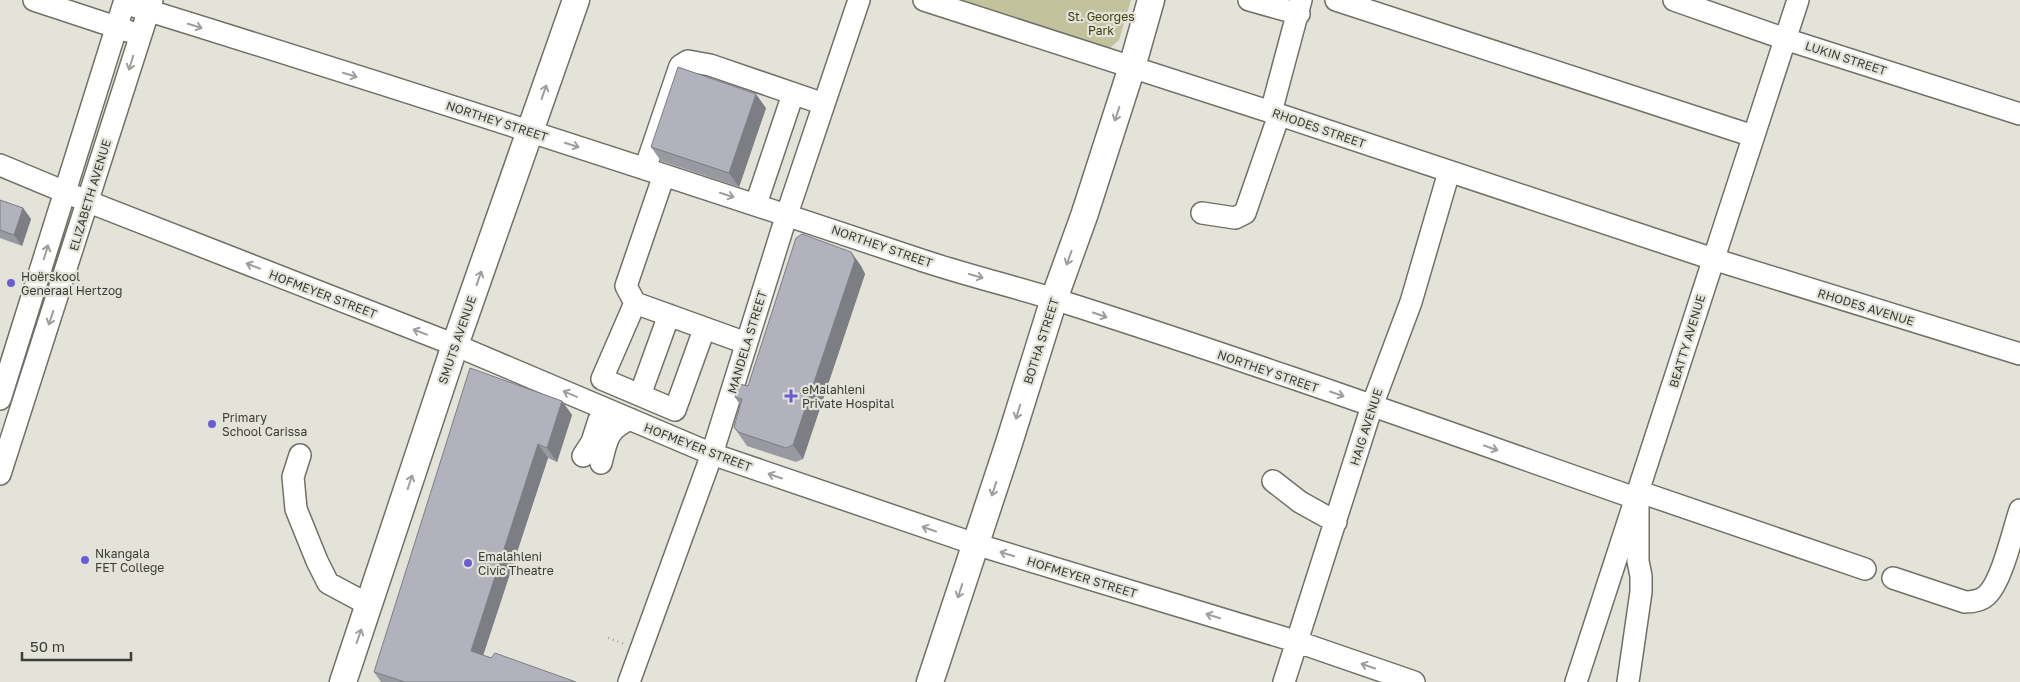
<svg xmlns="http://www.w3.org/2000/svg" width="2020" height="682" font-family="'Golos Text',sans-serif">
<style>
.green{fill:#c2c29c}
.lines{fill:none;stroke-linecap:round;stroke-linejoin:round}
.minor-casing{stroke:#707067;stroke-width:24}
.major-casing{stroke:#707067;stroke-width:29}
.path{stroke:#a1a19a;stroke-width:2.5;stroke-dasharray:1 4;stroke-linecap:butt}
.minor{stroke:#fff;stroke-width:21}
.major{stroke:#fff;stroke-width:26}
.wall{fill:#9999a2}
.shaded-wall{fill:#7d7d84}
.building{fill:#b2b2bc;stroke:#7d7d84}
.oneway{stroke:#9e9e9c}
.poi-dot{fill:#695bd4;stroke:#e3e3da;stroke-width:2}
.labels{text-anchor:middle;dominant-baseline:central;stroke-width:4.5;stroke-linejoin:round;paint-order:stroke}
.park-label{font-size:12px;fill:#41400c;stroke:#e3e3da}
.street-label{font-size:12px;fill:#3c3c38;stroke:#e3e3da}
.poi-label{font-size:12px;fill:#3c3c38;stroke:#e3e3da;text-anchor:start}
</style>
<rect width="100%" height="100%" fill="#e3e3da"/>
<path class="green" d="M962,0H1131L1119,40L1109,49Z"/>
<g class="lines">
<defs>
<path id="minor" d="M34,0L128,31
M924,0L1271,112L1713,259L2020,354
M1249,0L1299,14
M1336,0L1753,136
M1674,0L1785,39L2020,114
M124,3C392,86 658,172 924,261C967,275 1011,286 1054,299C1250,361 1444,431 1638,499V561L1641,576V592L1628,682
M1271,112L1301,0
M0,165L89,202L455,345L712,454L975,544L1298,642L1414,682
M645,169L680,66L688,61L710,65L824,104
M664,175L626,286L635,303L602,379L675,410L701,338
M756,204L793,94
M1202,213L1235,218L1245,213L1279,115
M635,303L746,343
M640,395L669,315
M0,399L125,0
M300,455L293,477L296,509L317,561L328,583L369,605
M583,456L592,442L599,420
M601,463C607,439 607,430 630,419
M0,474L152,0
M1273,481L1300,502L1336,522
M1640,492L1865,569
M1893,578L1965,602C1973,602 1981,601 1987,595C2002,581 2013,531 2020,510
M629,682L712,454L787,214L859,0
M1284,682L1372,406L1411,302L1449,172
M1576,682C1652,455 1723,227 1798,0"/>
<path id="major" d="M343,682L455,345L576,0
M930,682L1009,443L1054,299L1084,216L1132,67L1151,0"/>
</defs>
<use href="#minor" class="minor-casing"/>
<use href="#major" class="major-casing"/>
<path class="path" d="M608,638L625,644"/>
<use href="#minor" class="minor"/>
<use href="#major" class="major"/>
</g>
<path class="wall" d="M766,108L739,187L661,161L651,147Z
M0,200L23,208L31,219L22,246L0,238Z
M851,252L861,266L865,274L803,459L796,462L747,446L734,427L740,405L735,397L748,386Z
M562,401L572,415L557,462L548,458L483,655L576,682H381L374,672Z"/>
<path class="shaded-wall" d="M756,94L766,108L739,187L729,173Z
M23,208L31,219L22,246L14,235Z
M851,252L861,266L865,274L803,459L793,445Z
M562,401L572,415L557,462L547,448Z
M538,444L548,458L480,665L471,651Z"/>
<path class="building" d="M678,67L756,94L729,173L651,147Z
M0,200L23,208L14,235L0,230Z
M802,234L851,252L855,260L793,445L786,448L738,432L734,427L742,399L735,397L739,384L748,386L796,238Z
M470,368L562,401L547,448L538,444L471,651L491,658L495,653L576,682H405L374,672Z"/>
<defs><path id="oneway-shaft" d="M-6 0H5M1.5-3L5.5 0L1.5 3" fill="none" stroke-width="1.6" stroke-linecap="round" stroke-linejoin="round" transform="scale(1.25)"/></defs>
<g class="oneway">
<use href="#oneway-shaft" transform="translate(195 26) rotate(17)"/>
<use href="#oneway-shaft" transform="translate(131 63) rotate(107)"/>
<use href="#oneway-shaft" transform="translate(350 75) rotate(17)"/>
<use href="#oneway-shaft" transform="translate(544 92) rotate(-71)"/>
<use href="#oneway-shaft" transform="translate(1117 114) rotate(108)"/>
<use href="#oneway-shaft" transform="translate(572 145) rotate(18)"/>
<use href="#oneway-shaft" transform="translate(727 195) rotate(18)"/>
<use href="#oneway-shaft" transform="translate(46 252) rotate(-73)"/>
<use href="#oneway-shaft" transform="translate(1069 258) rotate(110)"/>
<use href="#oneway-shaft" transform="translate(253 266) rotate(-159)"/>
<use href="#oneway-shaft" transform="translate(976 276) rotate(16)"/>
<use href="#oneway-shaft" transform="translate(479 278) rotate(-71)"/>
<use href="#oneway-shaft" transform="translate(1100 315) rotate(19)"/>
<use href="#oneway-shaft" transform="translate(51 318) rotate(108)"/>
<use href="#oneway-shaft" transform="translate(420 332) rotate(-159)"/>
<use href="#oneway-shaft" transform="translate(570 394) rotate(-157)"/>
<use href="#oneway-shaft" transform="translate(1337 394) rotate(19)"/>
<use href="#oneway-shaft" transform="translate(1018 412) rotate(107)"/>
<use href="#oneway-shaft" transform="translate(1491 448) rotate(19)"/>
<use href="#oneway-shaft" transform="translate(775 476) rotate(-161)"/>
<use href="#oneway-shaft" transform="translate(410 482) rotate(-72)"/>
<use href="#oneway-shaft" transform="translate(994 489) rotate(108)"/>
<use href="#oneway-shaft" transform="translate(929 529) rotate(-161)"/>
<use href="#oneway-shaft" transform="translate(1007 554) rotate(-163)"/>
<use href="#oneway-shaft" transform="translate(960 591) rotate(108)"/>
<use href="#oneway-shaft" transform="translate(1213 616) rotate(-163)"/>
<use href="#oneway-shaft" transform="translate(359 636) rotate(-71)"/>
<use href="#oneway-shaft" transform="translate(1368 666) rotate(-161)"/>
</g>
<g class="poi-dot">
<circle cx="11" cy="283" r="5"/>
<path d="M788.5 388.5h5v5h5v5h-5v5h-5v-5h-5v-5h5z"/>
<circle cx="212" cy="424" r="5"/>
<circle cx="85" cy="560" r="5"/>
<circle cx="468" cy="563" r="5"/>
</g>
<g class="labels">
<g class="park-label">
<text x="1101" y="16">St. Georges<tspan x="1101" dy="14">Park</tspan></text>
</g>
<g class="street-label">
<text transform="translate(1846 58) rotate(18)">LUKIN STREET</text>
<text transform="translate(497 121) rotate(18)">NORTHEY STREET</text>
<text transform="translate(1319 128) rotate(19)">RHODES STREET</text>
<text transform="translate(90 195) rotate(-73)">ELIZABETH AVENUE</text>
<text transform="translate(882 246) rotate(19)">NORTHEY STREET</text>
<text transform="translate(323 294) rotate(21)">HOFMEYER STREET</text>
<text transform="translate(1866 307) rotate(17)">RHODES AVENUE</text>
<text transform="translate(457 340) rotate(-71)">SMUTS AVENUE</text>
<text transform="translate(1041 341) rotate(-72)">BOTHA STREET</text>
<text transform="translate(1687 341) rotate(-73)">BEATTY AVENUE</text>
<text transform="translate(747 342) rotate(-73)">MANDELA STREET</text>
<text transform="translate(1268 371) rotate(19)">NORTHEY STREET</text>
<text transform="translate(1366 427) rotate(-72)">HAIG AVENUE</text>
<text transform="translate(698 447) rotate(21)">HOFMEYER STREET</text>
<text transform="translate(1082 577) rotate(17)">HOFMEYER STREET</text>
</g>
<g class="poi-label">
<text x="21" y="276">Hoërskool<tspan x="21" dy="14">Generaal Hertzog</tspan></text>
<text x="802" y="389">eMalahleni<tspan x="802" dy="14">Private Hospital</tspan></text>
<text x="222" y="417">Primary<tspan x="222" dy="14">School Carissa</tspan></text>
<text x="95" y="553">Nkangala<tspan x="95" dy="14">FET College</tspan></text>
<text x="478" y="556">Emalahleni<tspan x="478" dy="14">Civic Theatre</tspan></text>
</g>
</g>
<path d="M22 652v8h109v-8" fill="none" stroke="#3c3c38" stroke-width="2.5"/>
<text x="30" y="652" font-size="15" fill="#3c3c38" stroke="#e3e3da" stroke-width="4" paint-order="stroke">50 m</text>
</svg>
